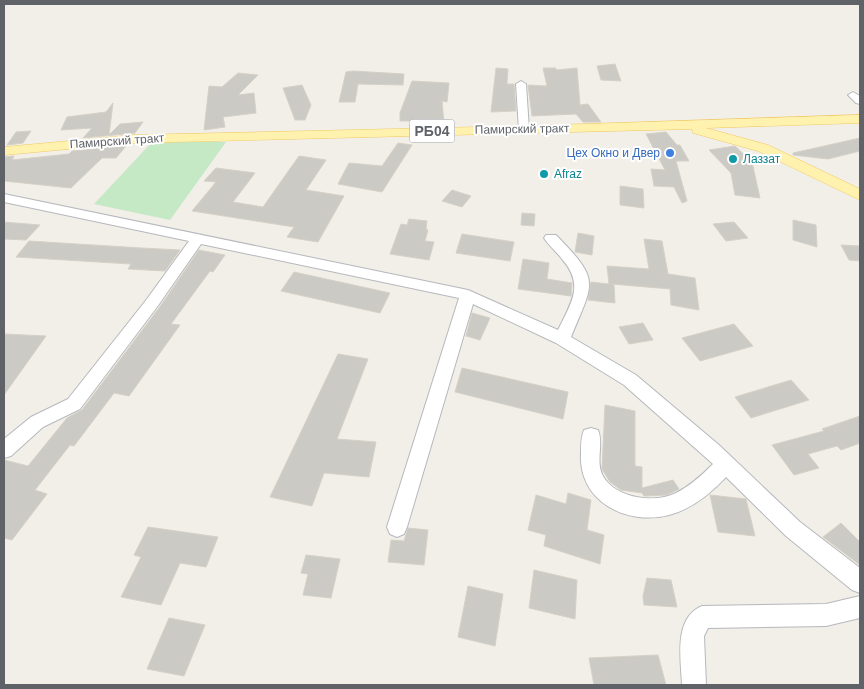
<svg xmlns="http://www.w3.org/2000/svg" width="864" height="689" font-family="Arial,sans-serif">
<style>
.green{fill:#c5e8c5}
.building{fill:#cccac5;stroke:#d6d1c6}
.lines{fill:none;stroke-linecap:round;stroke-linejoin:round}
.minor-casing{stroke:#b5b8bc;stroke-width:2}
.major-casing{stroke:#f2c960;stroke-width:1}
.minor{fill:#fff;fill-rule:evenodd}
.major{fill:#fff2af;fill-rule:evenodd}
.shop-dot{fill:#3f7fe0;stroke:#fff;stroke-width:2}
.culture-dot{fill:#0f9aa8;stroke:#fff;stroke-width:2}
.labels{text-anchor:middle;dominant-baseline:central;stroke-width:4;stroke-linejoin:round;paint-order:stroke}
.far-street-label{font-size:12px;fill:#5f6368;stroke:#fff}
.far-shop-label{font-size:12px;fill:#366cbe;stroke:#fff;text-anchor:end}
.far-culture-label{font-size:12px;fill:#0d838f;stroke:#fff;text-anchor:start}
.shield{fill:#fff;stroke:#8f9295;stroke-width:1}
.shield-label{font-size:14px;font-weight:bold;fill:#5f6368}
</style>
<rect width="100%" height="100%" fill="#f1efe8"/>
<path class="green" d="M154,140L226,142L170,220L94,204Z"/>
<path class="building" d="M615,64L621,81L601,80L597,66Z
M496,68L508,69L507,84H514L516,111L491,112Z
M543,68H556V70L577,68L580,105L588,104L601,122H583L576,114L532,116L528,85L547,86Z
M353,71L404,74L403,85L358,84L355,102H339L346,72Z
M238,73L258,75L238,95L254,93L256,113L223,117L225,127L204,130L209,86L222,87Z
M412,81L449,83L447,102L442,101L444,123L410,124L412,121H400V113Z
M302,85L311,105L305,120H295L283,88Z
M113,103L109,135L120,124L143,122L135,133L83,138L92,128L61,130L67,117L106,112Z
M31,131L23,143L7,145L16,132Z
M666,132L677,145H680L689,161H676L687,201L682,203L674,187L654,186L651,169L665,170L646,134Z
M860,138V151L828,159L793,155V153Z
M398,143L412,145L382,192L338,184L349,163L382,166Z
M126,146L116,158H102L71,188L4,181V157L14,156L12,160L69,154L72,151Z
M735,146L752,162L760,198L735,195L731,173L709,150Z
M299,156L326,160L306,190L344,196L318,242L287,237L294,227L192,211L216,182L204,181L216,168L255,173L233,202L263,207Z
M620,186L643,189L644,208L620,205Z
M452,190L471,196L462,207L442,201Z
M522,213L535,214L534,226L521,225Z
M409,219L427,221L426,229L428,230L425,241L434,242L429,260L390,254L401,224L407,225Z
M793,220L816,225L817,247L793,240Z
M4,222L40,225L26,240L4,239Z
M734,222L748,238L726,241L713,224Z
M578,233L594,236L592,255L575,252Z
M462,234L514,242L510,261L456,253Z
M644,239L662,241L668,274L695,278L699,310L671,305L670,289L612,284L614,285L615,303L588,300L591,282L609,284L607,266L649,269Z
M29,241L142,248L180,250L165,271L128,269L131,264L16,257Z
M841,245L860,246V261L849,260Z
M199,250L225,255L213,272L210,271L171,324L180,325L129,396L114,393L74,446L70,445L35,490L47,494L12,540L4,538V460L28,466L67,418L82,410L159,308Z
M523,259L549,263L547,279L572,283L571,296L518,289Z
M294,272L390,293L380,313L281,291Z
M472,313L490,318L480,340L466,336Z
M643,323L653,340L629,344L619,327Z
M734,324L753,346L700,361L682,338Z
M4,334L46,336L4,395Z
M338,354L368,359L337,439L376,442L369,477L324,473L312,506L270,497Z
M462,368L568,392L563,419L455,392Z
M791,380L809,400L751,418L735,397Z
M605,405L635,411V466L642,467V488L673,480L679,489L667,495L647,496H644L642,493L621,490L610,482L602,469Z
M860,416V443L841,450L837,446L808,454L819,468L794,475L772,445L824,431L822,429Z
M568,493L591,500L587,530L604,535L600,564L544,546L546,535L528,530L536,495L566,504Z
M710,495L746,499L755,536L718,532Z
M841,523L860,542V565L823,537Z
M148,527L218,537L206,567L180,563L161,605L121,597L141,557L134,555Z
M408,528L428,530L424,565L388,562L391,540L404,541Z
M306,555L340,559L331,598L303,595L308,574L301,573Z
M534,570L577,580L575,619L529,608Z
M647,578L671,580L677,607L644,605L643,596Z
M468,586L503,594L495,646L458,637Z
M169,618L205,625L184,676L147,669Z
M658,655L666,685H594L589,658Z"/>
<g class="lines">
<defs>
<path id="minor" d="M521,81L526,84L529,130L524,133L519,130L516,84Z
M853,92L860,96V104L856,103L848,95Z
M4,194L468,290L558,330C571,303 585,285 562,259C557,252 549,246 544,238L546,235H556C601,281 594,281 571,337L636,375L719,445L800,522L860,568V593L852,590L786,536L726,477C710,494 692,509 669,515C626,526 578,501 581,453C581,445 581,437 584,430L591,428L598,430C604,444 595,462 603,476C615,498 655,504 676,493C690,486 702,475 713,464L624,385L556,343L473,304L407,527L404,534L397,537L390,534L387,527L459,298L201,244L157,307L80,409L43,427L11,456L4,458V439L31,417L68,399L147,299L189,241L4,202Z
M860,596V618L826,626L708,628L704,636L706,685H682C681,660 673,618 702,606L826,604Z"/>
<path id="major" d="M860,115V123L706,128L768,145L860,189V200L758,151L693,133L692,129L134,143L4,155V147L134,135L524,126Z"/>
</defs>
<use href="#minor" class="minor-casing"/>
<use href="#major" class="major-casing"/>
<use href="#minor" class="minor"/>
<use href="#major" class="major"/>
</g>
<circle class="shop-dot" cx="670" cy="153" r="5"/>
<g class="culture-dot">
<circle cx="733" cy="159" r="5"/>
<circle cx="544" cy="174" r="5"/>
</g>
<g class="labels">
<g class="far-street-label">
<text transform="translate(522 129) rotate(-1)">Памирский тракт</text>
<text transform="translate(117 141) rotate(-4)">Памирский тракт</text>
</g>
<g class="far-shop-label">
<text x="660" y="153">Цех Окно и Двер</text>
</g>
<g class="far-culture-label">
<text x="743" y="159">Лаззат</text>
<text x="554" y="174">Afraz</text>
</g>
<rect class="shield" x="409.5" y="119.5" width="45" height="23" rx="4"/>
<g class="shield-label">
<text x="432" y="131">РБ04</text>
</g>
</g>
<rect width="864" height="689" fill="none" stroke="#5f6368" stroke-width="10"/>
</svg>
